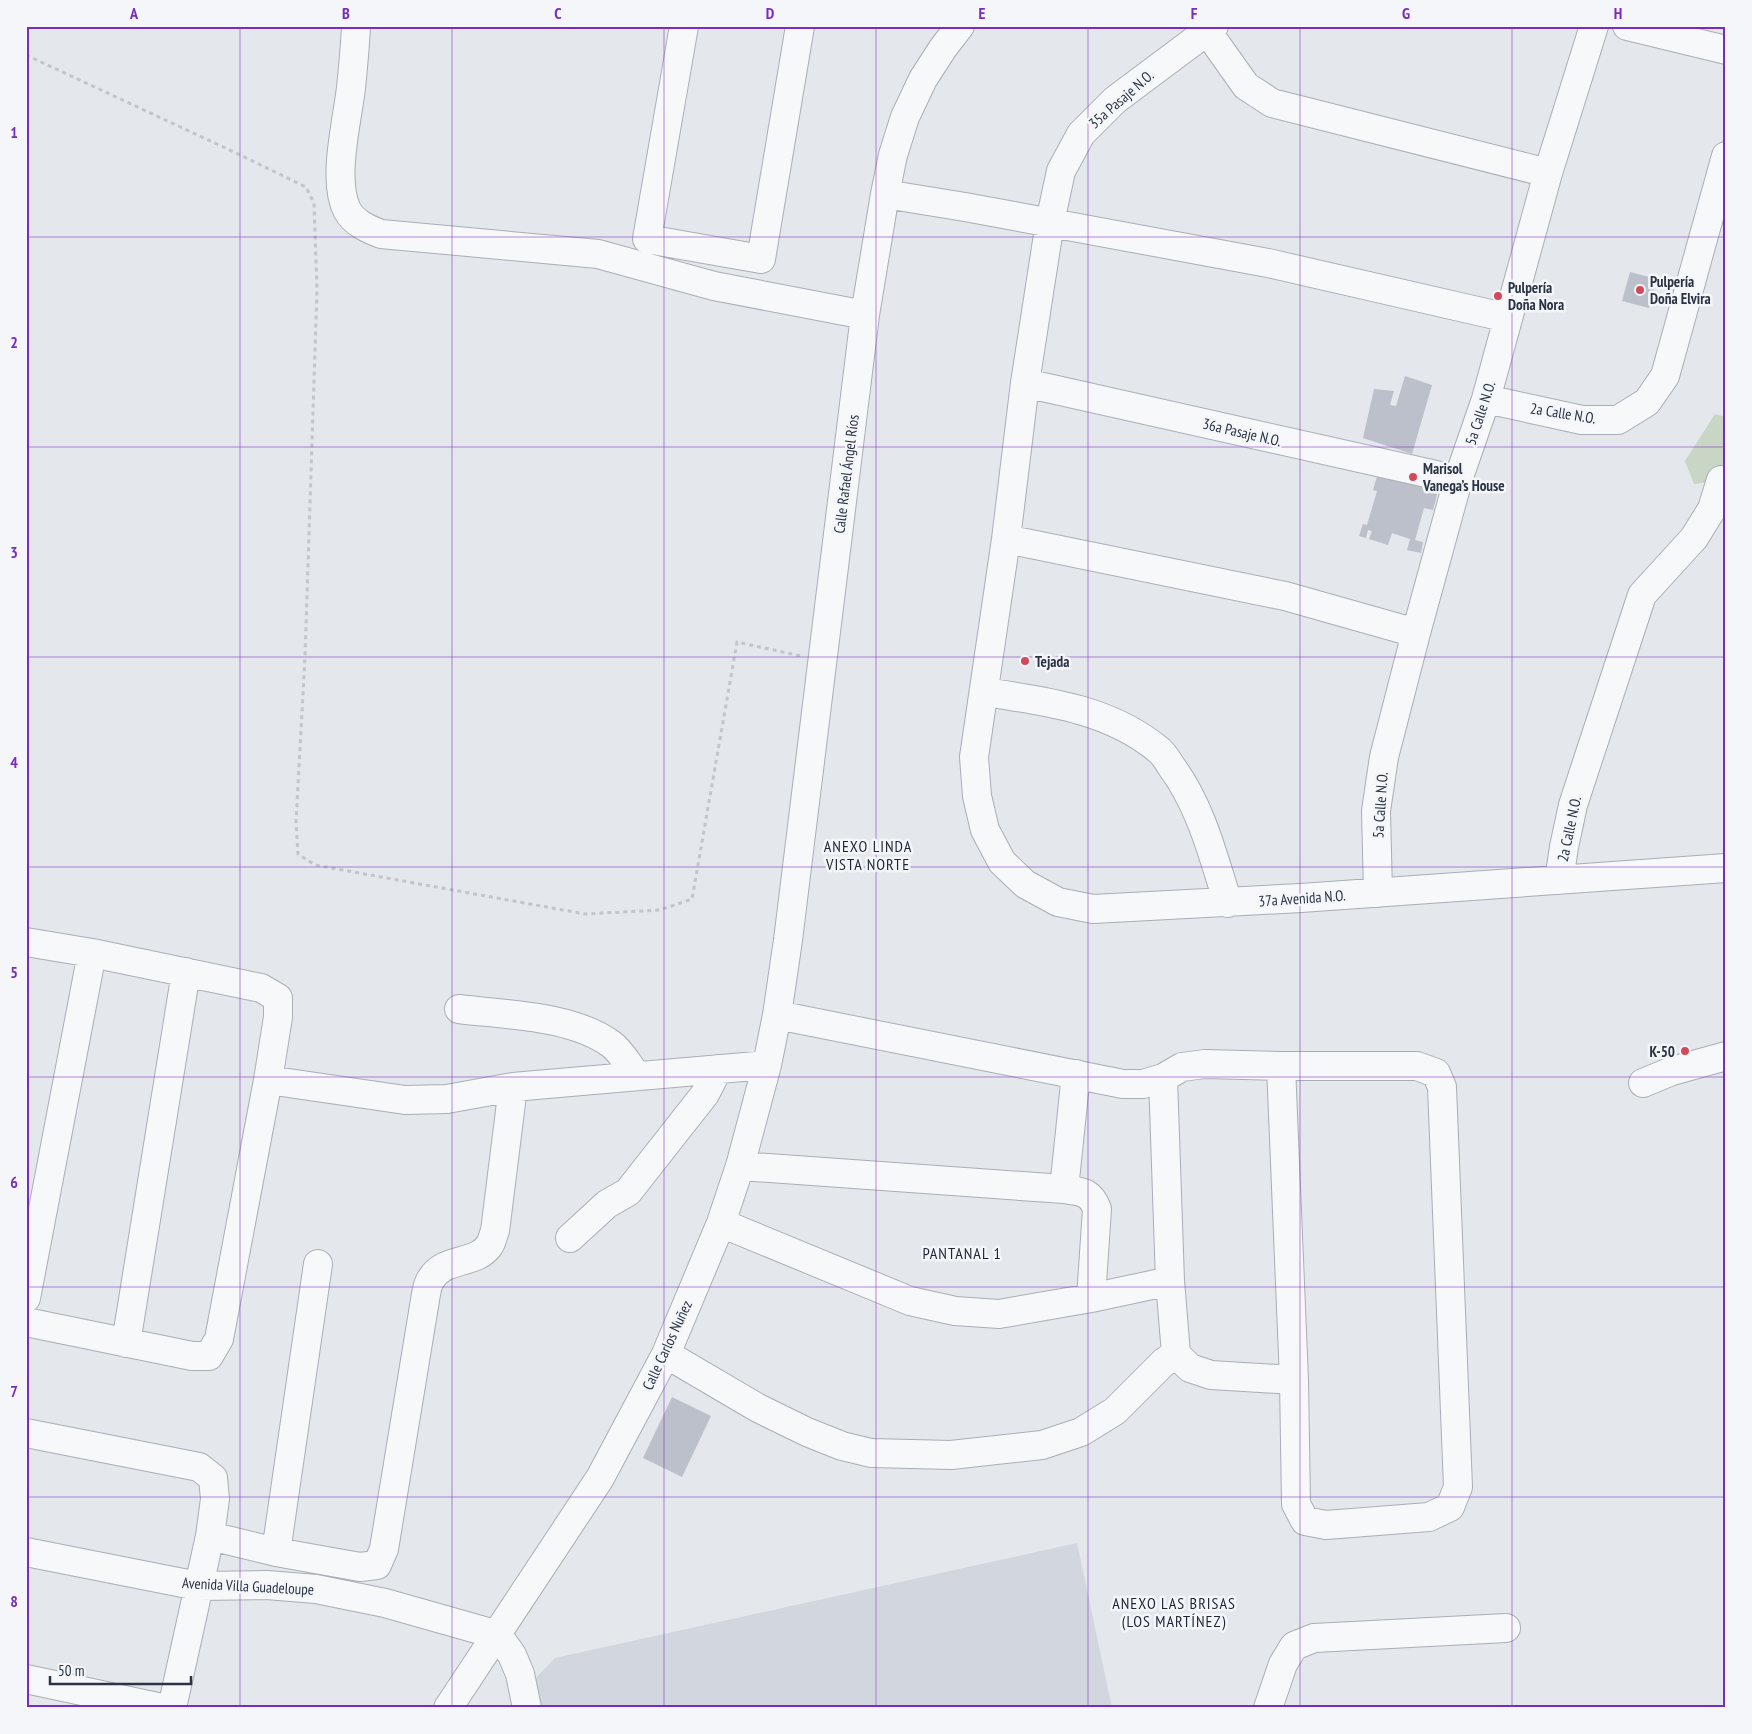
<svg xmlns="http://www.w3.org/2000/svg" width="1752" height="1734" font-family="'PT Sans Narrow',sans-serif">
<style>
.built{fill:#d2d6de}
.green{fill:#c9d6c5}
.building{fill:#bbc0ca}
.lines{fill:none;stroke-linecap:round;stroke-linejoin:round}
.minor-casing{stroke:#a9aeb7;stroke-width:30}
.path{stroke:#c2c5cb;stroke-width:3;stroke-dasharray:4 4;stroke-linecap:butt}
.minor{stroke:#f7f8fa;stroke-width:28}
.grid{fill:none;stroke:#7b2cbf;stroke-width:1;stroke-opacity:0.55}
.poi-dot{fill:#d1495b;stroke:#f4f6f9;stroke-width:2}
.labels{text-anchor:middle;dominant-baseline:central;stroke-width:5;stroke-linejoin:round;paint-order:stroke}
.street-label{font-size:15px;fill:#2b3445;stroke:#f4f6f9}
.poi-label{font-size:15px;font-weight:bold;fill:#2b3445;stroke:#f4f6f9;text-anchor:start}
.neighbourhood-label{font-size:16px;letter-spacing:1px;fill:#1d2536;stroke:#f4f6f9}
.neatline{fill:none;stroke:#7b2cbf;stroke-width:2}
.grid-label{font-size:16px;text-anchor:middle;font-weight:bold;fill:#7b2cbf}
</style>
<rect width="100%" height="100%" fill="#e4e7ec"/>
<path class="built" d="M1077,1543L1112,1708H535L530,1684L555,1658Z"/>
<path class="green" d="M1715,414L1726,417V480L1694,484L1685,461Z"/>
<path class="building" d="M1630,272L1657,279L1649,308L1622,301Z
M1405,376L1432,385L1412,454L1363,438L1374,389L1394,391L1390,405L1396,406Z
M1378,473L1438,491L1433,510L1424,508L1415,540L1423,542L1421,553L1407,550L1410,539L1392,533L1388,545L1369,539L1372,531L1368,530L1366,538L1359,536L1363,524L1367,525L1377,491L1373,490Z
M672,1397L711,1416L682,1477L643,1458Z"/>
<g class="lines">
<defs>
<path id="minor" d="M356,26C355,47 353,68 351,88C347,122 332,180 347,210C354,223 368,229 381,234L598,254L714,286L865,315
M684,26L647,239L761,259L800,26
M1214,26L1115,100L1081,134L1061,171L1050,222L1025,383L1006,539L974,757L977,796L985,830L1002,862L1025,884L1058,902L1093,909L1301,898L1726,868
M1627,26L1726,50
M1207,31L1246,86L1272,103L1548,173
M885,194L965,207L1268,263L1508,318
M1025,383L1458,480
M1486,399L1582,420H1618L1647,402L1665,376L1726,156
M1006,539L1285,596L1416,633
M984,692C1045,701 1111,709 1160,751C1164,755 1168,761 1171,766C1201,806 1213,856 1228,903
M1559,880L1564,847L1573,805L1642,595L1694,538L1712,509L1721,480
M1378,893L1376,811L1384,757L1416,633L1458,480L1486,399L1548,173L1594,26
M26,942L92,953L261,988L278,998V1017L268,1080L219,1339L209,1356H192L26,1322
M459,1009C506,1015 571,1015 611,1044C621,1051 629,1066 637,1076
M777,1015L1123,1084H1143L1163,1078L1182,1067L1205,1064L1281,1066H1417L1436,1073L1442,1087L1458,1487L1450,1507L1429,1517L1326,1525L1305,1521L1296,1504L1294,1380L1281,1066
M1163,1078L1170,1281L1176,1354L1190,1368L1211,1375L1294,1380
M268,1080L405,1100L447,1099L513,1087L767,1065
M1643,1083L1672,1071L1726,1056
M740,1166L1064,1189C1082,1192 1090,1191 1097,1209L1091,1298
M1064,1189L1076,1074
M721,1223L910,1301L955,1311L999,1314L1091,1298L1170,1281
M570,1238L607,1204L628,1192L705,1094L718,1069
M26,1298L92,953
M126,1343L186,972
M666,1354L758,1408L807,1432L842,1446L871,1453L951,1455L1042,1445L1081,1432L1115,1411L1164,1362L1176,1354
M26,1433L199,1467L213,1478L215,1499L210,1536L172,1708
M210,1536L276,1552L360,1567L377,1565L384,1549L426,1294C427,1289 428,1283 431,1279C444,1257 475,1265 489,1246C492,1242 493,1235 495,1231L513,1087
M26,1552L198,1586L267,1585L316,1589L385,1603L498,1635
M276,1552L318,1264
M498,1635L512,1655L520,1674L527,1708
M26,1679L162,1708
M448,1708L600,1478L666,1354L721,1223L740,1166L767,1065L777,1015L788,940L865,315L885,194L893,155L905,117L923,79L943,48L960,26
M1268,1708L1283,1664L1294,1646L1314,1638L1506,1628"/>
</defs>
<use href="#minor" class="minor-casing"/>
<path class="path" d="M26,55L234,152L306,187L314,203L317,289L305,657L296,822L298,854L315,865L585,914L660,910L692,899L737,642L801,656"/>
<use href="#minor" class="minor"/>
</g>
<path class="grid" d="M240,26V1708M452,26V1708M664,26V1708M876,26V1708M1088,26V1708M1300,26V1708M1512,26V1708M26,237H1726M26,447H1726M26,657H1726M26,867H1726M26,1077H1726M26,1287H1726M26,1497H1726"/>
<g class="poi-dot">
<circle cx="1640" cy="290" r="5"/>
<circle cx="1498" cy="296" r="5"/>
<circle cx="1413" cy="477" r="5"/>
<circle cx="1025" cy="661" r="5"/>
<circle cx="1685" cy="1051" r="5"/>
</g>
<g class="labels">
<g class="street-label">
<text transform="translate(1121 99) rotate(-41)">35a Pasaje N.O.</text>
<text transform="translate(1480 413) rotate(-72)">5a Calle N.O.</text>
<text transform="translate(1563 413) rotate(9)">2a Calle N.O.</text>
<text transform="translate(1242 432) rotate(13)">36a Pasaje N.O.</text>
<text transform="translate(846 474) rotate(-83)">Calle Rafael Ángel Ríos</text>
<text transform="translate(1380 805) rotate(-86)">5a Calle N.O.</text>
<text transform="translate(1569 829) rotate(-78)">2a Calle N.O.</text>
<text transform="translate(1302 898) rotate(-4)">37a Avenida N.O.</text>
<text transform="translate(667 1345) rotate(-65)">Calle Carlos Nuñez</text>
<text transform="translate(248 1586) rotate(3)">Avenida Villa Guadeloupe</text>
</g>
<g class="poi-label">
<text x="1650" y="281">Pulpería<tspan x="1650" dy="17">Doña Elvira</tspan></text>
<text x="1508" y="287">Pulpería<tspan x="1508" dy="17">Doña Nora</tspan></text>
<text x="1423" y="468">Marisol<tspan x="1423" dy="17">Vanega’s House</tspan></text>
<text x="1035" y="661">Tejada</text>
<text x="1675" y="1051" text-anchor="end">K-50</text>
</g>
<g class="neighbourhood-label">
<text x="868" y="846">ANEXO LINDA<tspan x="868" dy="18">VISTA NORTE</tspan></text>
<text x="962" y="1253">PANTANAL 1</text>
<text x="1174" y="1603">ANEXO LAS BRISAS<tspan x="1174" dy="18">(LOS MARTÍNEZ)</tspan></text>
</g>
</g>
<rect width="1752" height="1734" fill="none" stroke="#f4f6f9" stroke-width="55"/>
<path d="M50 1676v8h141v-8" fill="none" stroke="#2b3445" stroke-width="2.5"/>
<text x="58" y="1676" font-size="15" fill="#2b3445" stroke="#f4f6f9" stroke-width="4" paint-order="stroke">50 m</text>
<rect x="28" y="28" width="1696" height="1678" class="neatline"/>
<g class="grid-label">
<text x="134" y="19">A</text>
<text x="346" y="19">B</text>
<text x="558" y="19">C</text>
<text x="770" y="19">D</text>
<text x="982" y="19">E</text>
<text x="1194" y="19">F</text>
<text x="1406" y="19">G</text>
<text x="1618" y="19">H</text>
<text x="14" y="138">1</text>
<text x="14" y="348">2</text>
<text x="14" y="558">3</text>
<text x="14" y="768">4</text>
<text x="14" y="978">5</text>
<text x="14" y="1188">6</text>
<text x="14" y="1397">7</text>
<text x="14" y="1607">8</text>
</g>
</svg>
